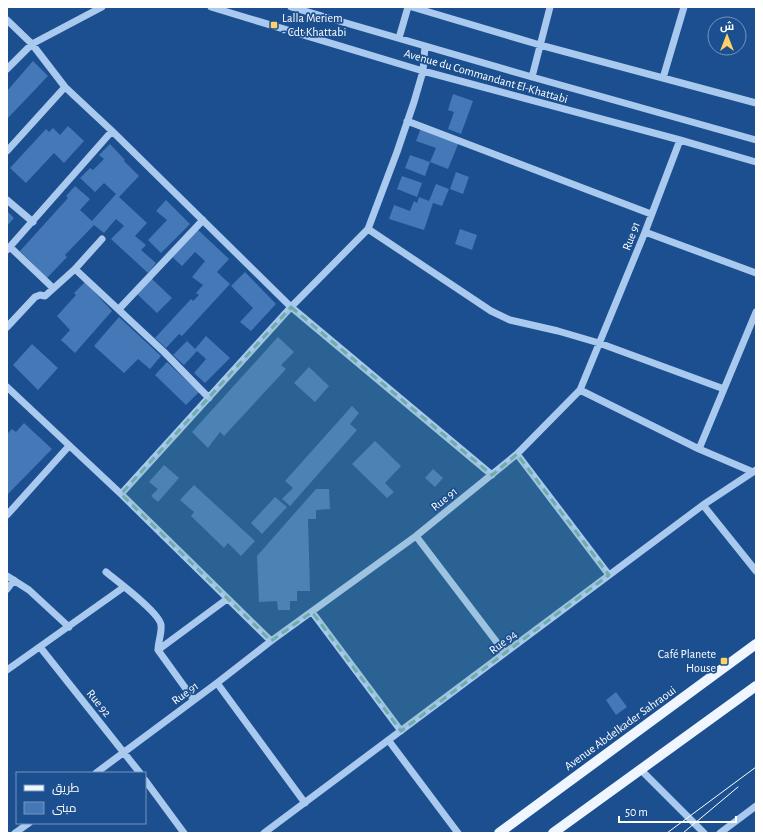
<svg xmlns="http://www.w3.org/2000/svg" width="763" height="840" font-family="'Alegreya Sans',Cairo,sans-serif">
<style>
.building{fill:#4478b7}
.lines{fill:none;stroke-linecap:round;stroke-linejoin:round}
.minor{stroke:#a9c9ee;stroke-width:7}
.major{stroke:#f0f6ff;stroke-width:10}
.tram{stroke:#fff;stroke-width:1}
.marked{fill:#6fada8;fill-opacity:0.2;stroke:#6fada8;stroke-width:3;stroke-dasharray:8 5;stroke-linejoin:round}
.poi-dot{fill:#ffd166;stroke:#1b4f8f;stroke-width:1.5}
.labels{text-anchor:middle;dominant-baseline:central;stroke-width:3.5;stroke-linejoin:round;paint-order:stroke}
.poi-label{font-size:12px;fill:#fff;stroke:#1b4f8f;text-anchor:start}
.street-label{font-size:12px;fill:#fff;stroke:#1b4f8f}
</style>
<rect width="100%" height="100%" fill="#1b4f8f"/>
<path class="building" d="M33,61L48,76L7,119V91Z
M453,94L473,101L461,134L448,129L454,112L448,110Z
M68,126L84,141L64,163L54,153L26,183L10,168L46,129L49,132L53,128L60,135Z
M421,128L459,142L448,169L430,162L436,148L416,141Z
M110,144L125,160L124,161L139,176L119,197L147,223L135,236L146,245L141,250L156,263L148,273L111,239L124,226L116,219L104,233L94,225L65,255L67,257L47,278L20,251L68,198L66,196L75,186L90,199L80,210L92,221L116,194L104,183L95,192L80,178L90,168L93,170L104,159L99,155Z
M410,155L430,162L425,176L405,168Z
M456,172L469,177L463,194L450,189Z
M402,176L422,183L417,197L397,189Z
M436,184L449,189L442,206L433,203L424,230L389,219L394,205L410,211L414,201L417,203L419,197L429,201Z
M166,200L190,224L161,253L148,240L167,220L156,211Z
M7,211L14,218L7,226Z
M197,229L229,259L217,272L230,284L182,336L179,334L166,348L155,338L191,299L193,301L199,295L196,293L203,285L192,277L205,261L195,252L182,266L171,256Z
M460,229L477,235L472,250L455,244Z
M245,272L276,304L251,331L240,322L253,308L231,286Z
M151,278L172,298L157,313L136,293Z
M85,282L112,311L75,353L61,340L70,330L57,316L76,295L74,293Z
M119,317L161,356L150,369L138,359L124,373L94,346Z
M206,336L230,358L205,383L194,373L206,359L197,351L184,365L173,355L187,341L195,349Z
M278,337L294,352L281,365L286,369L224,436L220,432L208,448L192,432Z
M32,344L58,368L38,390L13,365Z
M167,362L199,392L186,405L155,375Z
M309,367L329,386L315,402L294,383Z
M352,406L359,413L350,424L357,430L290,506L282,499L293,488L285,481Z
M24,423L52,449L7,495V434L12,429L16,432Z
M375,441L401,466L385,483L394,492L387,498L352,464Z
M164,465L179,478L158,502L151,496L158,489L149,482Z
M433,469L443,478L435,487L425,478Z
M194,485L255,541L241,556L228,543L224,548L191,516L194,512L180,500Z
M316,489H329L330,509L316,510V519H308L310,591H297V601H290V610H278L277,601L259,602L257,556Z
M275,497L287,507L262,534L251,523Z
M616,692L627,707L616,715L606,700Z"/>
<g class="lines">
<path class="minor" d="M211,7L423,71L680,140L756,162
M291,7L532,77L756,140
M412,7L540,45L756,103
M7,20L32,44L65,87L112,131L291,307L492,475
M399,38L408,7
M7,69L32,44L102,7
M532,77L550,7
M663,78L684,7
M407,121L651,214
M7,151L65,87
M7,200L33,222
M368,229L491,311L510,320L558,331L599,343L724,389
M645,232L756,273
M10,247L53,288
M7,250L112,131
M75,269L164,352L209,398
M119,309L203,220
M7,327L35,297L40,295L45,296L75,269L102,239
M7,387L121,494L271,641
M580,390L699,449L753,472
M699,449L756,312
M517,454L609,575
M121,494L291,307L368,229L397,152L414,102L423,71L425,46
M703,505L756,571
M7,515L69,446
M416,536L505,653
M106,572C117,581 160,613 161,625C162,633 158,642 158,650L194,700
M7,576L29,590L69,627
M7,589L14,580
M312,612L401,731
M40,647L140,773
M158,650L227,599
M7,670L124,587
M217,683L305,803
M389,741L458,833
M640,769L704,833
M96,773L217,683L271,641L416,536L517,454L580,390L645,232L680,140
M145,780L184,833
M15,833L29,823
M264,833L703,505L756,470
M720,833L756,806"/>
<path class="major" d="M499,833L756,644
M553,833L756,686"/>
<path class="tram" d="M667,833L756,767
M683,833L738,787"/>
</g>
<path class="marked" d="M291,307L492,475L517,454L609,575L401,731L312,612L271,641L121,494Z"/>
<g class="poi-dot">
<rect x="270" y="21" width="8" height="8" rx="2"/>
<rect x="720" y="657" width="8" height="8" rx="2"/>
</g>
<g class="labels">
<g class="poi-label">
<text x="282" y="18">Lalla Meriem<tspan x="282" dy="14">- Cdt Khattabi</tspan></text>
<text x="716" y="654" text-anchor="end">Café Planete<tspan x="716" dy="14">House</tspan></text>
</g>
<g class="street-label">
<text transform="translate(486 76) rotate(16)">Avenue du Commandant El-Khattabi</text>
<text transform="translate(631 236) rotate(-69)">Rue 91</text>
<text transform="translate(444 499) rotate(-39)">Rue 91</text>
<text transform="translate(503 642) rotate(-37)">Rue 94</text>
<text transform="translate(185 693) rotate(-36)">Rue 91</text>
<text transform="translate(99 703) rotate(51)">Rue 92</text>
<text transform="translate(620 728) rotate(-36)">Avenue Abdelkader Sahraoui</text>
</g>
</g>
<rect width="763" height="840" fill="none" stroke="#ffffff" stroke-width="16"/>
<rect x="16" y="772" width="130" height="52" fill="#1b4f8f" stroke="#7695bc"/>
<rect x="24" y="785" width="20" height="6" fill="#f0f6ff" stroke="#7695bc"/>
<text x="52" y="792" font-size="12" fill="#ffffff">طريق</text>
<rect x="24" y="802" width="20" height="12" fill="#4478b7" stroke="#7695bc"/>
<text x="52" y="812" font-size="12" fill="#ffffff">مبنى</text>
<g transform="translate(727 36)"><circle r="19" fill="#1b4f8f" stroke="#7695bc"/>
<path d="M0-3L7 15L0 10L-7 15Z" fill="#ffd166"/>
<text y="-6" font-size="11" font-weight="bold" text-anchor="middle" fill="#ffffff">ش</text>
</g>
<path d="M619 816v6h117v-6" fill="none" stroke="#ffffff" stroke-width="2"/>
<text x="625" y="816" font-size="12" fill="#ffffff" stroke="#1b4f8f" stroke-width="3" paint-order="stroke">50 m</text>
</svg>
